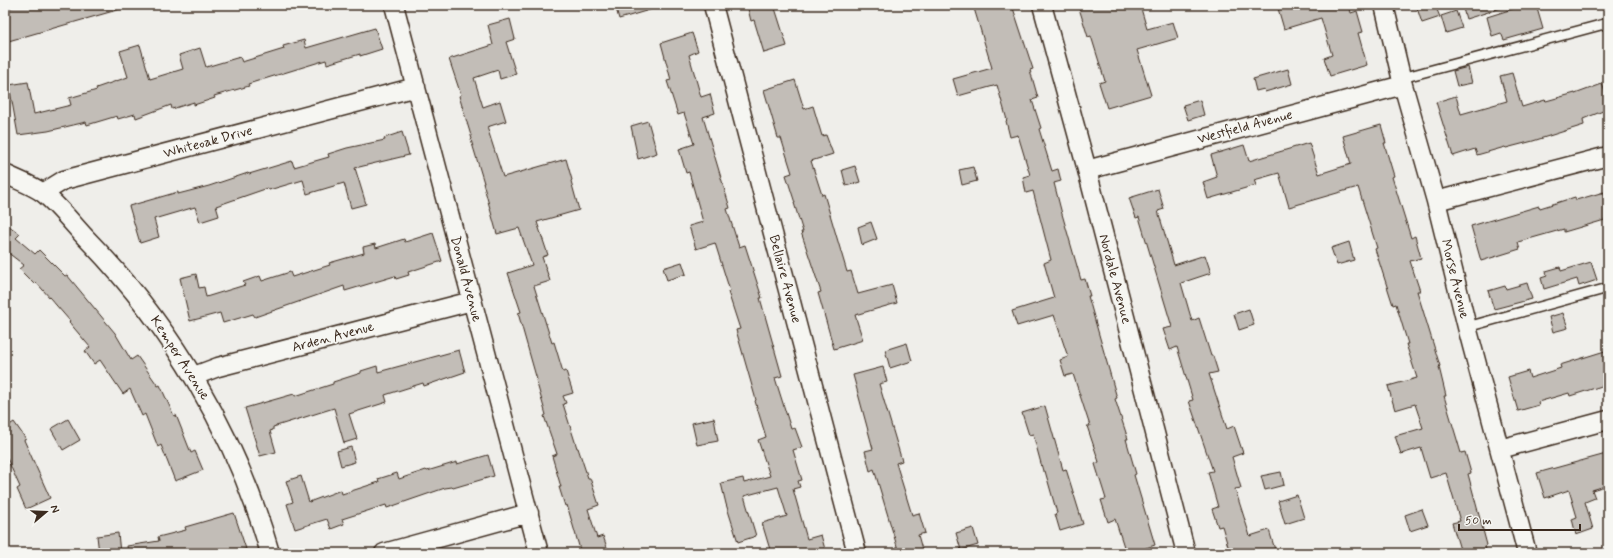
<svg xmlns="http://www.w3.org/2000/svg" width="1613" height="558" font-family="Mynerve,sans-serif">
<style>
.building{fill:#c2bdb7;stroke:#3b2a1e}
.lines{fill:none;stroke-linecap:round;stroke-linejoin:round}
.lane-casing{stroke:#3b2a1e;stroke-width:12}
.street-casing{stroke:#3b2a1e;stroke-width:21}
.lane{stroke:#f6f6f2;stroke-width:9}
.street{stroke:#f6f6f2;stroke-width:18}
.labels{text-anchor:middle;dominant-baseline:central;stroke-width:3.5;stroke-linejoin:round;paint-order:stroke}
.street-label{font-size:14px;fill:#3b2a1e;stroke:#f6f6f2}
</style>
<rect width="100%" height="100%" fill="#efeeea"/>
<filter id="ink" filterUnits="userSpaceOnUse"><feTurbulence type="fractalNoise" baseFrequency=".025" numOctaves="2"/><feDisplacementMap in="SourceGraphic" scale="8" xChannelSelector="R" yChannelSelector="G"/><feConvolveMatrix kernelMatrix="1 2 1 2 8 2 1 2 1" color-interpolation-filters="sRGB"/></filter>
<g filter="url(#ink)">
<path class="building" d="M19,5H124V8L5,42V9Z
M615,5H655L656,8L619,19Z
M747,5H774L787,46L764,53L754,20L751,21Z
M973,5H1012L1033,69L1030,70L1038,98L1032,100L1041,128L1039,129L1052,171L1058,169L1061,181L1054,183L1062,214L1081,280L1085,279L1090,296H1088L1117,398L1115,399L1128,439H1126L1136,474L1134,475L1155,545L1131,553H1126L1115,519L1108,522L1101,500L1106,499L1095,464L1099,462L1087,426H1090L1073,374L1065,376L1060,360L1068,357L1054,315L1017,326L1012,311L1054,298L1044,263L1051,260L1033,191L1026,193L1023,177L1030,175L1018,135L1010,137L1006,121L1007,120L997,85L958,96L953,79L992,68Z
M1078,5H1140L1147,29L1173,22L1178,38L1137,50L1151,95L1107,108L1099,83L1105,81L1091,36L1088,37Z
M1277,5H1352V8L1350,9L1351,13L1357,11L1363,32L1358,33L1367,65L1330,76L1324,58L1332,55L1321,18L1284,29Z
M1416,5H1435L1440,17L1422,23Z
M1462,5H1501V8L1466,19Z
M1525,5H1536L1543,29L1504,40L1501,33L1492,36L1487,17Z
M1456,11L1462,28L1446,33L1441,16Z
M510,19L515,39L506,42L516,74L500,79L498,70L474,78L483,107L500,101L506,121L487,127L503,177L566,159L572,180L571,181L579,210L537,222L548,255L542,257L550,281L534,286L552,343L554,342L563,372L566,371L573,393L563,396L566,403L563,404L577,448H578L588,478H590L599,505L588,509L597,538L603,536L609,553H581L567,505L565,506L559,487H561L552,456L557,454L544,416L546,415L536,380H537L518,313L521,312L508,273L532,265L519,228L497,234L483,183H484L471,140L472,139L459,96L461,95L449,59L493,45L488,25Z
M375,28L382,49L360,56V54L327,64L326,60L248,84L249,86L214,96L215,98L194,105V102L172,109L171,105L136,118L135,114L118,119L117,116L87,125L86,122L48,131L18,135L9,85L28,82L34,114L71,105L69,98L97,90L96,88L128,77L120,51L140,45L150,79L183,69L179,55L200,48L206,67L240,57L242,62L284,49L283,46L304,40L306,48Z
M692,33L698,51L689,55L701,97L710,94L715,113L703,117L730,208L727,209L739,247L745,245L762,298H760L782,376L775,378L791,429L795,428L802,447L793,450L802,480L798,481L800,487L793,489L807,539L821,535L826,553H771L762,523L787,516L778,487L744,496L756,536L738,542L726,504L721,483L743,478L744,483L770,476L758,440L766,437L755,401L756,400L736,330L740,329L728,292L730,291L715,243L696,249L689,226L703,222L689,172L686,173L679,149L694,144L684,113L678,115L667,81L671,80L661,43Z
M1468,67L1472,83L1457,86L1453,71Z
M1288,69L1292,84L1265,92L1264,89L1256,91L1253,79Z
M1512,73L1522,107L1545,100L1546,101L1575,93V94L1602,84L1608,99V109L1583,119L1584,125L1533,141L1506,148L1505,147L1477,155L1475,149L1453,156L1436,102L1456,96L1461,114L1507,101L1500,76Z
M795,80L804,109L813,106L822,136L826,135L833,154L811,161L822,195L824,194L847,272L851,271L858,294L892,285L897,303L855,315L863,340L834,349L818,293L821,292L801,232H803L794,203H795L786,175L792,173L781,138H778L764,90Z
M1200,100L1204,115L1188,120L1183,105Z
M648,121L657,153L638,159L631,126Z
M1381,125L1386,143H1384L1394,176L1392,177L1411,238L1415,236L1421,258L1410,261L1420,291H1417L1440,366L1439,367L1446,396H1444L1461,453L1465,452L1471,473L1468,474L1487,545L1485,546L1487,553H1461L1452,523L1460,521L1446,473L1430,478L1421,448L1401,454L1395,436L1423,428L1415,404L1395,410L1388,386L1417,378L1406,344H1408L1396,304L1393,305L1375,249L1377,248L1358,187L1289,207L1279,173L1254,180L1256,185L1208,199L1203,182L1217,177L1211,155L1244,145L1249,161L1309,143L1319,174L1351,164L1343,136Z
M402,132L409,155L355,168L366,204L351,208L344,183L307,194L303,180L269,190L268,188L216,206L219,216L200,222L195,207L154,219L159,237L140,243L129,206L178,192V194L209,186L248,173L249,174L292,161L294,167L329,157L328,154L347,148L385,140L384,138Z
M855,166L860,182L846,186L842,170Z
M973,167L977,181L962,185L959,170Z
M1158,189L1164,209L1158,211L1174,265L1205,255L1211,273L1181,283L1192,321L1199,318L1211,356H1213L1218,372L1209,374L1227,429L1234,426L1243,453L1232,457L1241,488L1235,489L1250,536L1269,530L1276,553H1230L1222,526L1218,527L1212,509L1218,507L1208,472L1213,471L1189,401L1193,400L1177,347L1170,350L1163,329L1172,327L1139,217L1136,218L1129,198Z
M1604,192L1608,204V219L1564,232V229L1518,242L1520,249L1481,261L1471,226L1539,206L1540,208L1575,197L1576,200Z
M871,222L877,239L862,245L858,227Z
M5,223L20,234L16,238L35,254L39,250L65,276L67,275L115,333L131,360L137,356L158,386L160,385L174,416L176,415L191,453L195,451L203,470L175,481L161,445L158,447L145,414L142,416L130,389L123,394L100,360L94,364L85,351L90,347L69,322L70,321L36,282L34,284L19,269L24,265L7,252L5,254Z
M433,233L442,261L408,272L409,275L396,279L395,276L345,291L344,286L255,317L253,314L223,323L220,313L190,321L180,278L196,274L199,288L204,287L206,297L245,285L243,282L260,276L262,281L290,272L292,277L330,265L329,263L364,253L363,247L375,244L376,248L404,239L405,242Z
M1349,242L1354,260L1337,265L1331,248Z
M682,262L686,274L667,280L663,268Z
M1591,262L1597,280L1579,286L1577,279L1544,289L1541,278L1547,276L1546,271L1560,267L1561,271Z
M1527,283L1532,299L1494,309L1488,291L1505,286L1506,289Z
M1249,309L1254,325L1239,330L1234,314Z
M1563,313L1568,328L1553,332L1549,317Z
M907,343L912,361L890,368L885,350Z
M459,350L465,372L424,386L423,383L385,395L387,402L349,414L357,439L344,443L334,408L273,427V430L270,431L276,452L260,456L245,408L294,394L295,396L333,384V382L361,373V371L377,366L378,372Z
M1608,350V384L1570,396L1569,393L1538,402L1539,405L1518,411L1508,377L1528,371L1530,378L1561,368L1560,365Z
M883,367L887,382L879,384L902,461L896,463L912,515L919,513L925,533L918,535L923,553H899L874,469L870,471L865,451L873,449L853,375Z
M1045,406L1063,470L1066,469L1083,524L1060,531L1055,514L1057,513L1045,471H1043L1033,434L1029,435L1022,413Z
M714,418L718,441L697,445L692,423Z
M68,419L80,440L63,450L51,429Z
M14,422L26,439L24,440L50,498L26,509L17,489L20,487L5,454V428Z
M351,447L355,462L341,466L337,451Z
M1606,454L1608,461V485L1592,490L1595,498L1585,502L1593,529L1576,535L1572,519L1577,517L1569,490L1545,498L1537,473Z
M488,455L494,476L453,488L452,487L445,488L387,508L386,505L342,519L344,524L331,529L327,519L295,529L287,504L293,502L286,481L301,476L309,502L341,490L342,494L379,482L378,479L397,473L399,479L426,470L427,471L457,462V464Z
M1281,472L1284,485L1265,490L1261,476Z
M1297,495L1304,518L1285,524L1278,501Z
M1422,509L1428,525L1410,531L1405,515Z
M234,513L246,549L234,553H128L127,546L159,541L158,537L186,530L185,527Z
M973,528L978,545L961,550L956,533Z
M118,533L120,553H99L97,536Z"/>
<g class="lines">
<defs>
<path id="lane" d="M1402,78L1608,23
M1467,327L1608,288"/>
<path id="street" d="M394,5L539,553
M713,5L857,553
M1042,5L1087,170L1186,553
M1384,5L1403,85L1436,201L1467,327L1527,553
M1087,170L1403,85
M5,174C17,180 32,185 43,193C57,204 72,223 85,237C172,326 236,434 270,553
M43,193L64,180L416,87
M1436,201L1608,156
M194,376L218,367L472,301
M1500,449L1608,420
M384,553L529,513"/>
</defs>
<use href="#lane" class="lane-casing"/>
<use href="#street" class="street-casing"/>
<use href="#lane" class="lane"/>
<use href="#street" class="street"/>
</g>
</g>
<g class="labels">
<g class="street-label">
<text transform="translate(1245 127) rotate(-15)">Westfield Avenue</text>
<text transform="translate(208 142) rotate(-15)">Whiteoak Drive</text>
<text transform="translate(466 279) rotate(75)">Donald Avenue</text>
<text transform="translate(785 279) rotate(75)">Bellaire Avenue</text>
<text transform="translate(1115 279) rotate(75)">Nordale Avenue</text>
<text transform="translate(1455 279) rotate(76)">Morse Avenue</text>
<text transform="translate(333 337) rotate(-15)">Arden Avenue</text>
<text transform="translate(180 358) rotate(57)">Kemper Avenue</text>
</g>
</g>
<rect width="1613" height="558" fill="none" stroke="#f6f6f2" stroke-width="20"/>
<rect x="10" y="10" width="1593" height="538" fill="none" stroke="#3b2a1e" stroke-width="1.5" filter="url(#ink)"/>
<g transform="translate(46 512) rotate(71)" stroke="#f6f6f2" stroke-width="3" paint-order="stroke">
<path d="M0-3L7 15L0 10L-7 15Z" fill="#3b2a1e"/>
<text y="-6" font-size="11" font-weight="bold" text-anchor="middle" fill="#3b2a1e">N</text>
</g>
<path d="M1459 524v6h121v-6" fill="none" stroke="#3b2a1e" stroke-width="2"/>
<text x="1465" y="524" font-size="12" fill="#3b2a1e" stroke="#f6f6f2" stroke-width="3" paint-order="stroke">50 m</text>
</svg>
